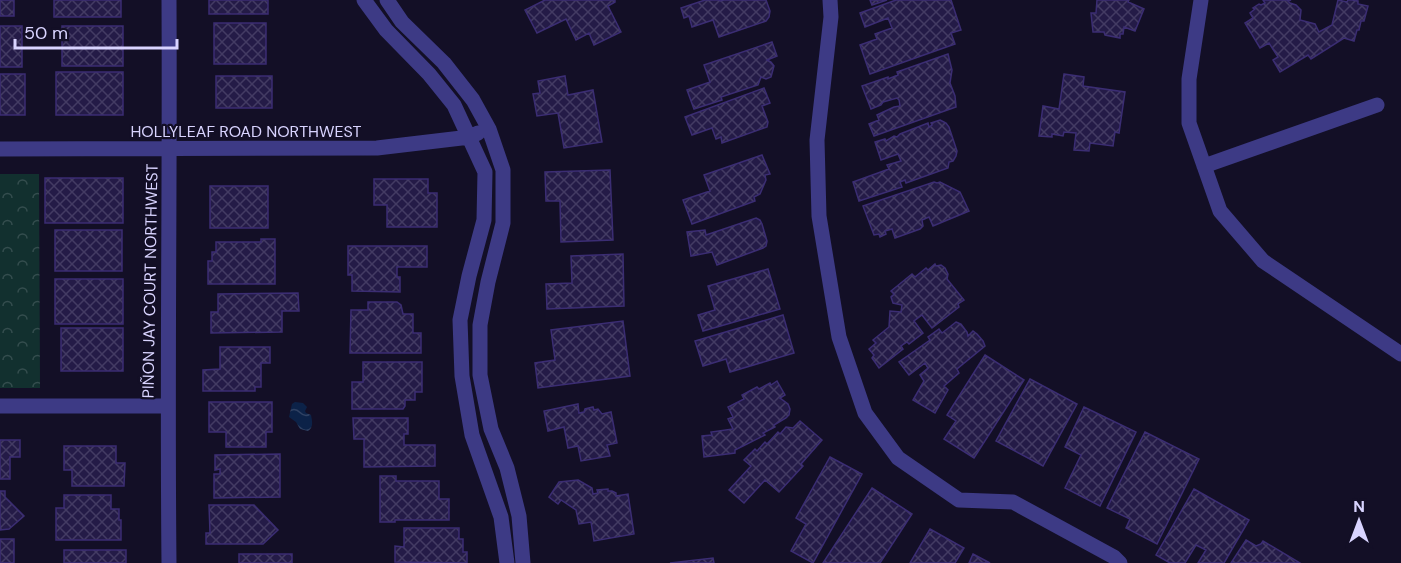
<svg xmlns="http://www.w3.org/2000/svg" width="1401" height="563" font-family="'DM Sans',sans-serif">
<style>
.park{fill:url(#park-crowns)}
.water{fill:url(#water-waves)}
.building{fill:url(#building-cross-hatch);stroke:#3b2d73;stroke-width:1.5}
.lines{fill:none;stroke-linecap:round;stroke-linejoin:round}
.minor{stroke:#3d3a85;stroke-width:15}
.labels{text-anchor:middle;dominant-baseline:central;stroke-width:4.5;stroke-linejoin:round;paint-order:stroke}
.street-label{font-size:16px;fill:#d9d4ff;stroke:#130f26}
</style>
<defs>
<pattern id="park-crowns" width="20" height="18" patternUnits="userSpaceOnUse" patternTransform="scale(1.5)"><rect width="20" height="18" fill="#12302f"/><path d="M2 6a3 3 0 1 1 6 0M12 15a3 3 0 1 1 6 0" fill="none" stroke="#344d4e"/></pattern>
<pattern id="water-waves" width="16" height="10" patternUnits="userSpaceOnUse" patternTransform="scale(1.5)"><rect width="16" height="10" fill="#0c2248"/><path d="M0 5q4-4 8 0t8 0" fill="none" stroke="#2f4163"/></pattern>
<pattern id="building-cross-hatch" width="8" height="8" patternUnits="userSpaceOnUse" patternTransform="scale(1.5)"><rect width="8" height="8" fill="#241b47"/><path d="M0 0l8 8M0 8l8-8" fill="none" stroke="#433b63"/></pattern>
</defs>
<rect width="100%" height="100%" fill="#130f26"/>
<path class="park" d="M0,174H39L40,388H0Z"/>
<path class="water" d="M295,402L303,403L307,407L305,411L306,413L311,415C312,421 314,427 308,431L300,429L296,422L289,417L292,404Z"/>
<path class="building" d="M0,0H14V16H0Z
M54,0H121V17H54Z
M209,0H268V14H209Z
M545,0H615V2L608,6L621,32L594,45L589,33L576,40L566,19L537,33L525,10Z
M705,0H719L720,1L724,0H766L770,11L769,17L766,21L719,37L713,20L692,27L689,16L684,18L681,8Z
M870,0H887L872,5Z
M896,0H951L961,30L951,33L955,44L870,74L860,45L877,39L875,34L892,28L888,18L865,27L860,13Z
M1097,0H1129L1128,2L1144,9L1135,31L1124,27L1123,34H1120V38L1105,35L1104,32H1093L1091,13H1096Z
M1263,0H1291L1288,1L1290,3L1296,5L1301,10L1300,20L1315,24L1319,32L1332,25L1338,0L1347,2L1348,0H1352L1358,1V4L1368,6L1364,21H1361L1359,30H1357L1354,41L1344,38L1311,59L1308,55L1280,72L1273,60L1278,57L1269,43L1260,48L1245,23L1253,18L1250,13L1255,9L1253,8L1259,4L1261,5L1265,3Z
M214,23H266V64H214Z
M0,26H22V67H0Z
M62,26H123V66H62Z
M772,42L777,56L767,60L771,62L774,66L771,77L766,79L761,77L758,85L721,97L722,100L694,109L687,90L710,82L704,65Z
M948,54L952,70L950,83L955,96L956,107L874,136L869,124L879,120L877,115L894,107L900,106L899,100L897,98L883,102L881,105L871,109L862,86L888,77V79L898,75L897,72Z
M56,72H123V115H56Z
M0,74H25V115H0Z
M1064,74L1084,77L1083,86L1125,92L1119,133L1115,132L1113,146L1090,143L1089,151L1074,150L1076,133L1064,132L1063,136L1052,134V137L1039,136L1043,106L1059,109Z
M216,76H272V108H216Z
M565,76L568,95L593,90L602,142L564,148L558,113L537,116L533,94L540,93L538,81Z
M764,88L770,103L762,106L768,122L767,127L722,143L721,137L716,139L712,128L692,135L685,117Z
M940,120L946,123L949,127L957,151L956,156L953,161L949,162L948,168L906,183L905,180L900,182L902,187L859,201L853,182L889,169L887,165L901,161L898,154L881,160L875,142L885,139L886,141L894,136L897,137L900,134L928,123L929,127L932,125L931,123Z
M762,155L770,174L765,175L766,180L760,194L754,197L755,201L692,224L683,200L710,191L704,175Z
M610,170L613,240L561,242L560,201H546L545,172Z
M45,178H123V223H45Z
M374,179H428V193H437V227H387V205H374Z
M934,182L937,183L940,182L960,192L969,211L933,226L929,217L922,220L923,226L920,229L895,238L892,229L885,231L886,234L880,237L879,234L874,235L863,206Z
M210,186H268V228H210Z
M756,218L760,220L762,224L767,241L766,246L763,248L717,265L712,252L691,256L687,232L705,230L706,235Z
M55,230H122V271H55Z
M261,239H275V284H208V261H212V252H216V242H261Z
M348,246H427V267H397V277H400V292L352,291V275H348Z
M623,254L624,306L547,309L546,284L572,283L571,256Z
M935,264L936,266L941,265L945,268L948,274L947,279L964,300L958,304L959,307L932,328L922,315L914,321L923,333L909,344L907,342L901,346L903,349L879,368L872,358L874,355L869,349L876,343L873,340L889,327L890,311L901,312L902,305L893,303L891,297L894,294L891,291L912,274L915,277L926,268L928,270Z
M768,269L780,309L703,331L698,315L715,310L708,286Z
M55,279H123V324H55Z
M298,293L299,311H282V332L211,333V312H218V294Z
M368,302H397L401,305L403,314H413V333H421V353H350L351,310H368Z
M783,315L794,353L730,372L726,359L703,366L695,341Z
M623,321L630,376L538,388L535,363L555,360L551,330Z
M956,322L961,324L967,332L968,336L973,331L977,334L983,341L985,346L957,369L959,373L944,386L948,390L935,413L913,400L924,381L920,375L928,368L925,363L909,375L899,362L930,340L928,337L939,329L942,333Z
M61,328H123V371H61Z
M220,347H270V363H261V387H255V391H203V370L220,369Z
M985,355L1024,380L974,458L944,439L956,421L947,415Z
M363,362H422V392H415V400H405V406L403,409H352V382H363Z
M1030,379L1077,404L1043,466L996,441Z
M777,381L785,395L780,398L788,404L790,409L789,415L786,418L774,425L775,427L763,433L765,435L735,450V453L704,457L702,436L712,435L711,432L733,429L728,419L733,417L728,407L744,399L742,395L757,387L759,389L770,383L771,385Z
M209,402H272V432H266V447H226V432H209Z
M578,404L579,413L584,412L585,409L593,407L594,410L598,409L602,414L611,412L617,443L607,445L610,456L581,461L578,446L568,448L564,427L548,431L544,411Z
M1084,407L1136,432L1100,506L1065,488L1081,455L1065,447Z
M353,418H408V434H404V445H435V466L364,467V439H354Z
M800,421L822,440L801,464L803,466L779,492L765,480L744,503L729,490L751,466L744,460L755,449L757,451L765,442L767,444L778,432L780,434L786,427L793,428Z
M1145,432L1199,459L1157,544L1126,528L1130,519L1107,508Z
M0,440H20V457H10V479H0Z
M64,446H116V463H125L124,486H72V470H64Z
M280,454V497L214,498V474H220V469L215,470V455Z
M830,457L862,474L813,563L791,551L806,524L796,518Z
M380,476H396V481H439V499H449V520H395V522H380Z
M578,480L592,488L593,494L598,493L597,490L608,489V491H612L616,493V496L628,494L634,534L594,541L591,522L579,524L576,510L561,500L558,504L549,497L559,482Z
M872,488L912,514L880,563H823Z
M1194,489L1249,520L1224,563H1198L1206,550L1196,545L1185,563H1170L1156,555Z
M0,491H5V497L24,516L9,529L0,530Z
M64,495H111V509H119V520H121V540H56V508H64Z
M209,505H254L278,530L263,544H206V533H210Z
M404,528H459V539H463V552H467V563L395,562V546L404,547Z
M930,529L964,548L955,563H910Z
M0,539H14V563H0Z
M1246,540L1256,546L1261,544L1263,541L1300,563H1231Z
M64,550H126V563H64Z
M239,554H292V563H239Z
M973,554L990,563H969Z
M713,558L714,563H670Z"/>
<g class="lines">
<path class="minor" d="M364,0L386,30L429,74L454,105L485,172L484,220L469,276L460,320L462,376L472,435L501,517L507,563
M387,0L402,22L444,63L473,100L489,129L503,170V223L488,282L480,325V375L491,429L507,468L519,516L523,563
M830,0L831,17L817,140L819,216L839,337L865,413L898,458L959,500L1013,502L1114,557L1120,563
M1201,0L1189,79V123L1220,211L1263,261L1401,354
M0,149L377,148L470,137L478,133
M1204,166L1377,105
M0,406H167
M169,563C167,375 170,188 169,0"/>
</g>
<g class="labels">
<g class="street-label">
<text x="246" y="131">HOLLYLEAF ROAD NORTHWEST</text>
<text transform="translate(150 281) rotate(-89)">PIÑON JAY COURT NORTHWEST</text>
</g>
</g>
<g transform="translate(1359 521)" stroke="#130f26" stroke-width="4.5" paint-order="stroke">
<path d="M0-4.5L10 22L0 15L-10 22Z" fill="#d9d4ff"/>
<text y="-9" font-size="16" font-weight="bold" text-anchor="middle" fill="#d9d4ff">N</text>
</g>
<path d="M15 39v9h162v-9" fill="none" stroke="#d9d4ff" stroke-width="3"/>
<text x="24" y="39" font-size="18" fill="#d9d4ff" stroke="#130f26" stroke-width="4.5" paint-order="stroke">50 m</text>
</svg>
